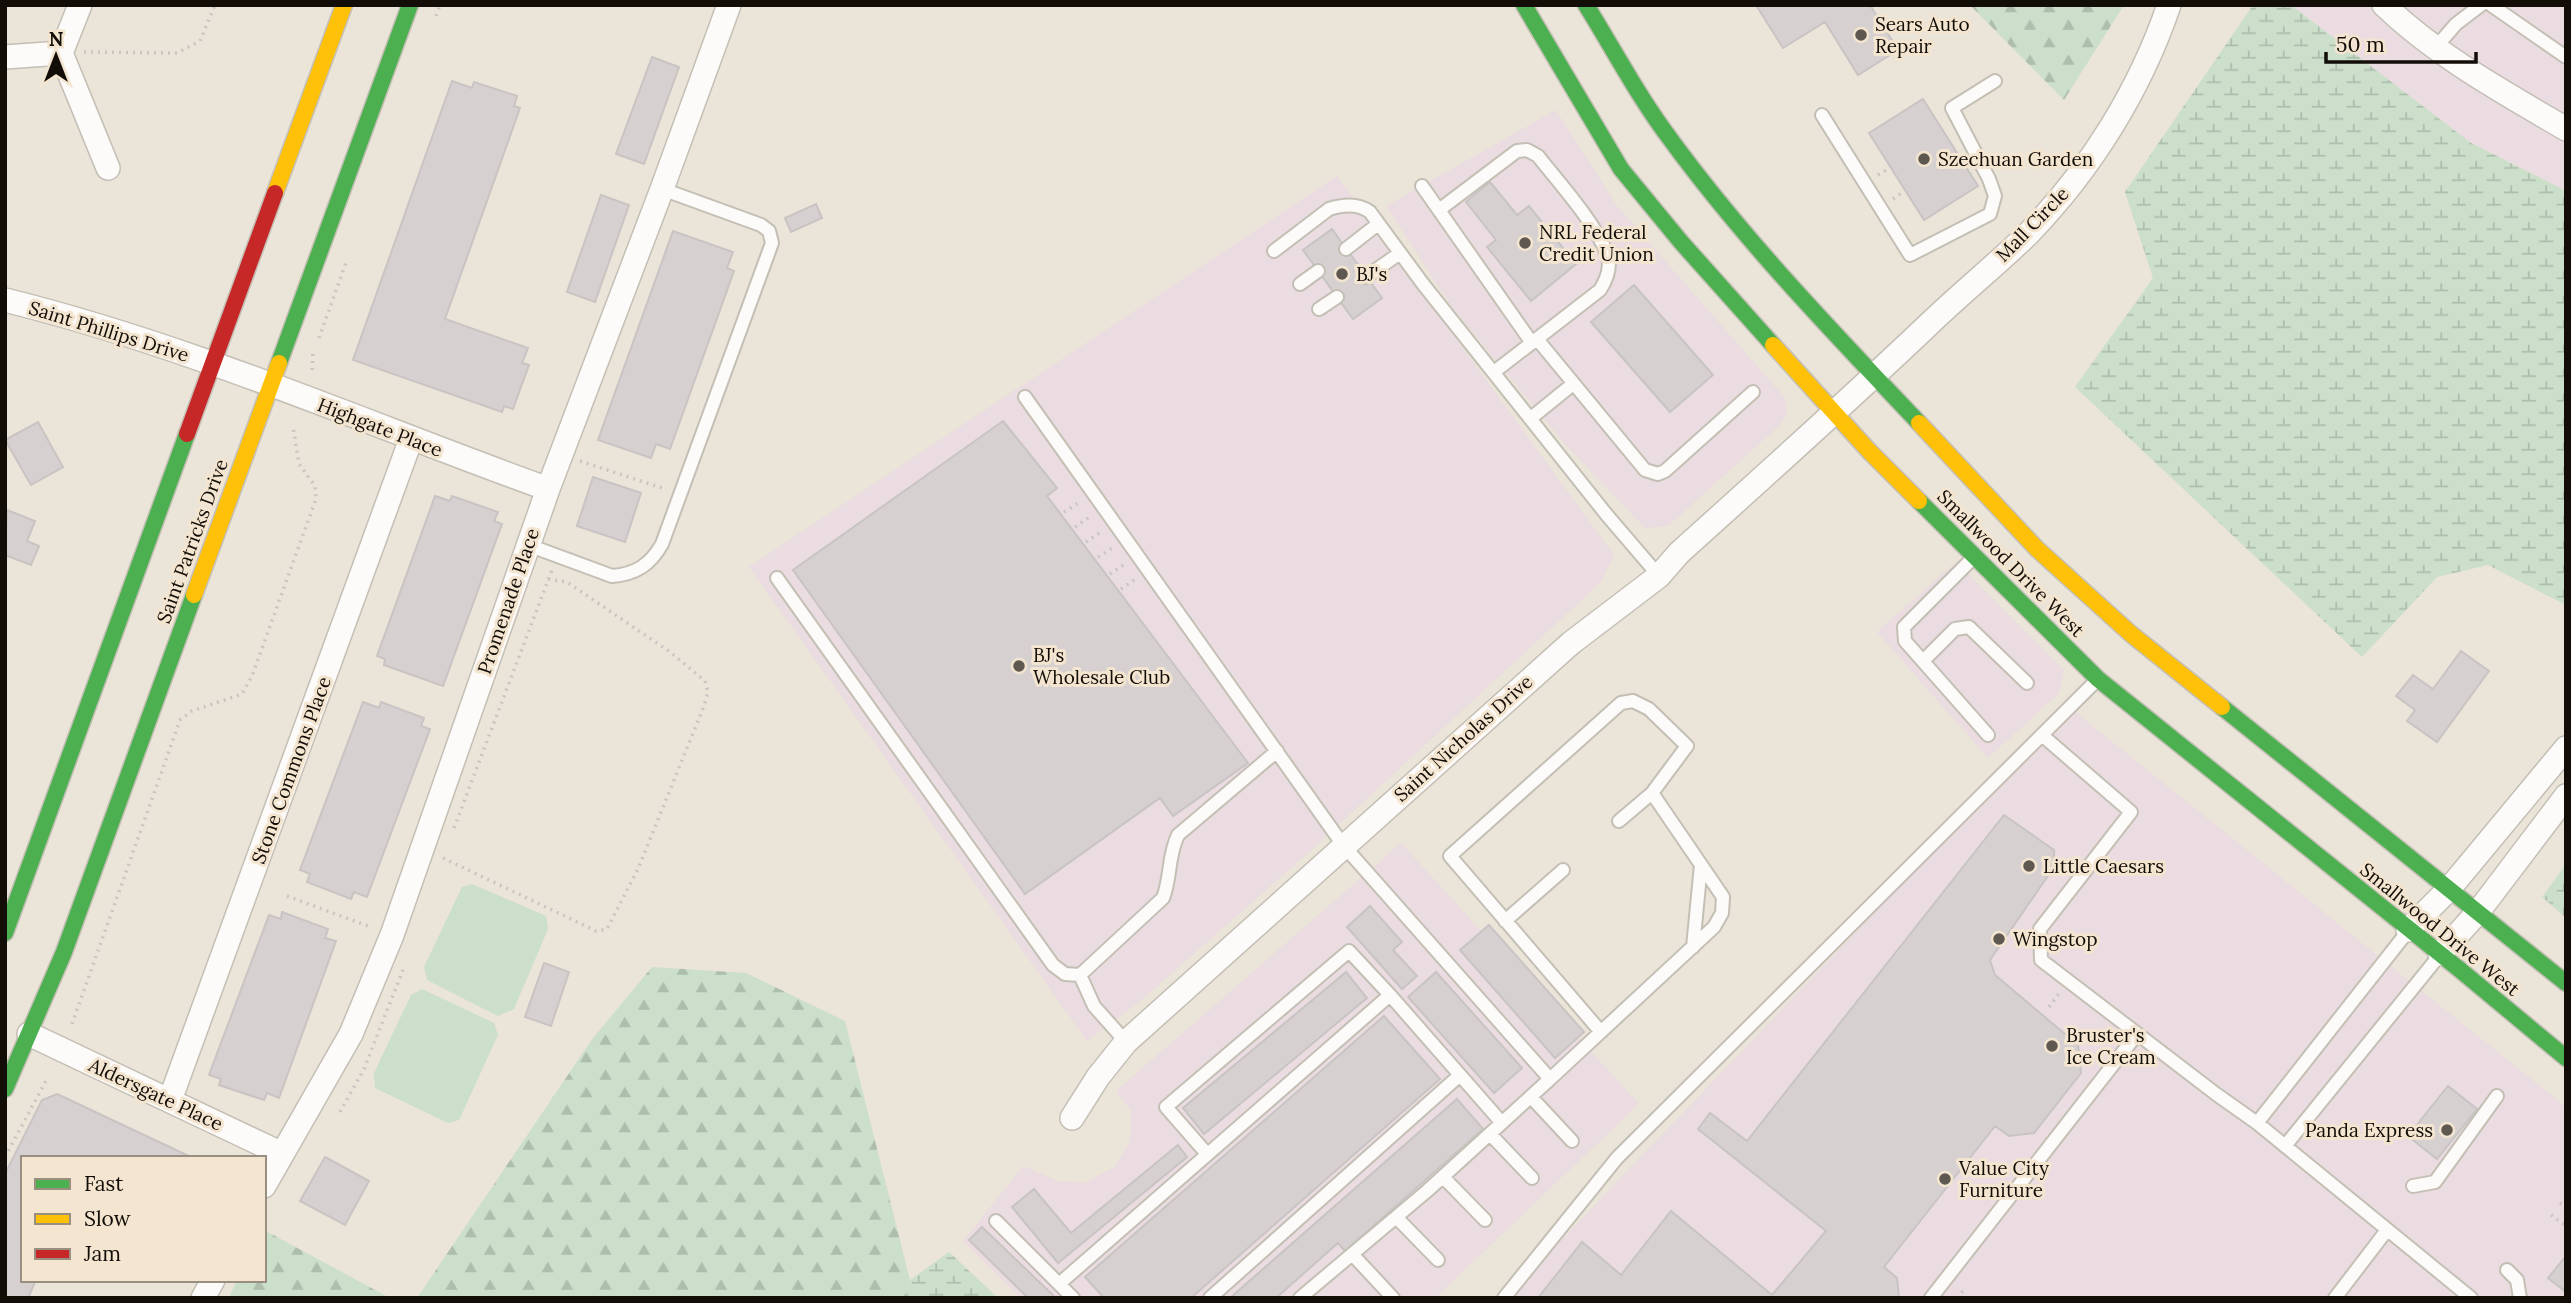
<svg xmlns="http://www.w3.org/2000/svg" width="2571" height="1303" font-family="Lora,serif">
<style>
.commercial{fill:#eadce0}
.forest{fill:url(#forest-firs)}
.wetland{fill:url(#wetland-marsh)}
.pitch{fill:#cbdfca}
.building{fill:#d6d1d0;stroke:#c8c4c3;stroke-width:2}
.lines{fill:none;stroke-linecap:round;stroke-linejoin:round}
.lane-casing{stroke:#c4bfb5;stroke-width:16}
.street-casing{stroke:#c4bfb5;stroke-width:26}
.fast-casing{stroke:#c4bfb5;stroke-width:19}
.slow-casing{stroke:#c4bfb5;stroke-width:19}
.jam-casing{stroke:#c4bfb5;stroke-width:19}
.path{stroke:#c8c6c2;stroke-width:3.5;stroke-dasharray:2 5;stroke-linecap:butt}
.lane{stroke:#fcfbf9;stroke-width:12}
.street{stroke:#fcfbf9;stroke-width:23}
.fast{stroke:#4caf50;stroke-width:16}
.slow{stroke:#ffc107;stroke-width:16}
.jam{stroke:#c62828;stroke-width:16}
.poi-dot{fill:#5e5850;stroke:#f3e5d0;stroke-width:2.5}
.labels{text-anchor:middle;dominant-baseline:central;stroke-width:6;stroke-linejoin:round;paint-order:stroke}
.poi-label{font-size:19px;fill:#120d07;stroke:#f3e5d0;text-anchor:start}
.street-label{font-size:19px;fill:#120d07;stroke:#f3e5d0}
</style>
<defs>
<pattern id="forest-firs" width="22" height="20" patternUnits="userSpaceOnUse" patternTransform="scale(1.75)"><rect width="22" height="20" fill="#cbdfca"/><path d="M5 1l3.5 6h-7zM16 11l3.5 6h-7z" fill="#adbeac"/></pattern>
<pattern id="wetland-marsh" width="20" height="14" patternUnits="userSpaceOnUse" patternTransform="scale(1.75)"><rect width="20" height="14" fill="#cbdfca"/><path d="M1 5h8M5 5V1M11 12h8M15 12V8" fill="none" stroke="#adbeac"/></pattern>
</defs>
<rect width="100%" height="100%" fill="#ebe4d8"/>
<path class="commercial" d="M2291,5H2566V191L2471,143Z
M1556,110L1617,206L1785,398L1787,414L1779,426L1668,526L1645,528L1565,444L1452,307L1386,206Z
M1337,176L1614,555L1601,582L1307,854L1138,1003L1087,1041L749,567Z
M1956,562L2064,670L2059,693L1988,758L1877,632Z
M2070,708L2566,1107V1298H1506Z
M1401,843L1639,1104L1435,1298H1347L1345,1296L1326,1298H1021L963,1241L1023,1166L1058,1181L1084,1183L1116,1166L1130,1141L1131,1111L1116,1091Z"/>
<path class="forest" d="M1970,5H2124L2064,100Z
M652,967L746,973L845,1021L910,1280L903,1298H417L593,1038Z
M264,1230L390,1298H229L237,1280H264Z"/>
<path class="wetland" d="M2253,5H2291L2471,143L2566,191V605L2488,565L2437,577L2362,657L2075,387L2153,278L2125,192Z
M2566,864V918L2542,897Z
M949,1252L998,1298H903L910,1280Z"/>
<path class="pitch" d="M472,884L546,916L548,929L514,1009L498,1016L427,980L424,967L462,887Z
M422,989L494,1023L498,1035L459,1120L448,1123L375,1088L374,1073L411,995Z"/>
<path class="building" d="M1756,5H1870L1898,50L1858,75L1825,22L1783,48Z
M652,57L679,67L644,164L616,154Z
M452,81L472,88L474,82L517,96L514,106L520,108L445,319L528,348L522,363L529,365L513,409L504,406L502,412L353,360Z
M1923,99L1978,186L1924,220L1869,133Z
M1490,182L1517,215L1529,206L1576,264L1531,301L1487,247L1496,240L1466,202Z
M601,195L629,205L595,302L567,292Z
M816,204L822,218L791,232L785,218Z
M1332,229L1382,298L1353,319L1303,250Z
M673,231L733,252L727,268L734,271L670,449L656,444L651,458L598,440Z
M1634,285L1713,375L1670,412L1591,322Z
M1003,421L1057,488L1047,496L1248,763L1173,816L1160,798L1025,894L793,570Z
M38,422L63,467L31,485L5,440Z
M593,477L641,493L625,542L577,526Z
M435,496L450,501L452,496L498,512L494,521L502,524L443,686L384,665L385,659L377,656Z
M7,510L35,521L27,541L39,546L31,565L5,555Z
M2461,651L2489,671L2437,742L2407,721L2415,710L2396,696L2413,675L2433,689Z
M363,702L379,708L381,702L424,718L421,726L430,729L367,897L354,892L351,899L307,882L310,874L300,870Z
M2004,815L2054,850V867L1990,960L1995,975L2078,1045L2081,1073L2034,1133L2009,1136L1995,1126L1884,1267L1897,1278L1899,1298H1538L1582,1242L1621,1275L1671,1211L1772,1295L1826,1231L1698,1129L1710,1113L1747,1141Z
M1370,906L1402,942L1393,950L1417,976L1402,989L1347,927Z
M282,912L328,929L325,938L336,941L279,1098L267,1093L264,1100L219,1085L221,1079L209,1075L269,915L281,919Z
M1489,925L1584,1032L1555,1058L1460,950Z
M544,963L569,972L551,1026L525,1017Z
M1346,972L1367,998L1204,1134L1183,1108Z
M1436,972L1522,1068L1494,1093L1408,997Z
M1384,1016L1440,1079L1191,1298H1104L1085,1277Z
M2448,1086L2477,1109L2437,1159L2408,1136Z
M57,1094L193,1158H23V1280H36L28,1298H5V1174L42,1100Z
M1457,1099L1483,1129L1345,1251L1338,1243L1276,1298H1230Z
M1178,1145L1187,1157L1058,1263L1012,1207L1034,1189L1071,1233Z
M325,1157L369,1181L345,1225L300,1201Z
M982,1227L1056,1298H1028L969,1240Z
M2566,1256V1292L2548,1278Z"/>
<g class="lines">
<defs>
<path id="lane" d="M2491,5L2566,57
M2436,47L2456,24L2481,5
M1822,115L1910,255L1990,214L1995,196L1989,179L1952,108L1995,81
M1422,186L1532,343
M1439,210L1517,151L1527,150L1538,156C1559,183 1595,222 1607,254C1612,267 1607,279 1600,290L1494,372
M1346,249L1378,224
M1274,251L1329,209C1342,205 1358,203 1370,212L1423,284L1606,514L1659,576
M1366,277L1400,253
M1300,284L1318,271
M1319,309L1337,297
M1537,339L1645,470L1658,474L1665,471L1753,392
M1025,397L1343,845L1550,1079L1427,1191L1300,1298
M1531,418L1573,384
M528,545L612,576C636,574 650,565 662,544L772,243L769,231L761,225L662,189
M1974,557L1904,627L1905,641L1988,735
M777,578L1053,965L1065,974L1080,975L1163,898C1171,878 1168,855 1178,835L1277,751
M1923,661L1955,629L1969,627L2027,683
M2043,736L2131,812L2040,929L2041,960L2216,1094L2257,1123L2471,1298
M1619,821L1652,793
M1505,921L1563,870
M1693,947L1701,865
M1080,975L1094,1006L1126,1042
M1390,995L1502,1123
M1550,1079L1714,927L1722,913L1723,897L1652,793L1687,746L1649,709L1633,701L1621,703L1450,856L1601,1032
M1531,1097L1572,1141
M2257,1123L2408,931
M1490,1134L1532,1178
M2285,1146L2439,956
M1443,1177L1485,1220
M2413,1186L2435,1182L2497,1096
M1396,1217L1438,1260
M996,1221L1073,1298
M1352,1254L1393,1298
M2507,1270L2517,1280L2520,1298
M1059,1284L1390,995L1349,951L1166,1107L1207,1154
M1210,1298L1460,1075
M1504,1298L1617,1158L2097,680
M1931,1298L2137,1034
M2335,1298L2387,1230"/>
<path id="street" d="M2384,5C2437,56 2503,92 2566,129
M61,53L108,168
M5,57L61,53L80,5
M5,300C191,346 368,424 548,489
M2408,930L2449,889L2566,748
M2440,954L2478,912L2566,796
M29,1034L282,1154
M170,1100L411,439
M1072,1118L1098,1077L1126,1042L1571,643L1659,576L1679,553C1762,478 1845,404 1926,327C1959,295 1995,266 2028,234C2091,169 2140,90 2169,5
M264,1186L351,1034L392,935L548,489L662,189L729,5
M203,1298L213,1280"/>
<path id="fast" d="M1524,5L1621,169L1681,242L1773,345
M1586,5C1614,50 1639,98 1671,140C1745,241 1833,332 1919,423
M279,363L410,5
M1919,501L2098,679L2459,969L2566,1058
M2222,707L2566,983
M5,933L187,434
M5,1089L64,952L194,595"/>
<path id="slow" d="M275,193L344,5
M1773,345L1870,452L1919,501
M1919,423L2037,549L2131,634L2222,707
M194,595L279,363"/>
<path id="jam" d="M187,434L275,193"/>
</defs>
<use href="#lane" class="lane-casing"/>
<use href="#street" class="street-casing"/>
<use href="#fast" class="fast-casing"/>
<use href="#slow" class="slow-casing"/>
<use href="#jam" class="jam-casing"/>
<path class="path" d="M436,16L440,5
M84,52L177,53L200,41L215,5
M1878,175L1888,169
M1893,199L1903,192
M1618,238L1629,229
M319,338L347,260
M312,370L313,352
M580,461L665,489
M1064,512L1080,502
M1075,527L1091,516
M1086,542L1102,531
M1098,557L1114,547
M1110,574L1126,563
M1121,589L1137,578
M454,828L552,570
M443,858L596,931L607,929L638,869L704,706L708,692L705,681L670,652L567,582L548,579
M287,896L368,926
M2049,1007L2060,992
M72,1024L180,720L192,711L242,694L252,676L316,499L315,486L299,464L293,426
M340,1112L364,1069L403,970
M5,1157L48,1077
M2560,1203L2566,1207
M2551,1215L2566,1226
M1957,1298L1963,1291"/>
<use href="#lane" class="lane"/>
<use href="#street" class="street"/>
<use href="#fast" class="fast"/>
<use href="#slow" class="slow"/>
<use href="#jam" class="jam"/>
</g>
<g class="poi-dot">
<circle cx="1861" cy="35" r="7"/>
<circle cx="1924" cy="159" r="7"/>
<circle cx="1525" cy="243" r="7"/>
<circle cx="1342" cy="274" r="7"/>
<circle cx="1019" cy="666" r="7"/>
<circle cx="2029" cy="866" r="7"/>
<circle cx="1999" cy="939" r="7"/>
<circle cx="2052" cy="1046" r="7"/>
<circle cx="2447" cy="1130" r="7"/>
<circle cx="1945" cy="1179" r="7"/>
</g>
<g class="labels">
<g class="poi-label">
<text x="1875" y="24">Sears Auto<tspan x="1875" dy="22">Repair</tspan></text>
<text x="1938" y="159">Szechuan Garden</text>
<text x="1539" y="232">NRL Federal<tspan x="1539" dy="22">Credit Union</tspan></text>
<text x="1356" y="274">BJ's</text>
<text x="1033" y="655">BJ's<tspan x="1033" dy="22">Wholesale Club</tspan></text>
<text x="2043" y="866">Little Caesars</text>
<text x="2013" y="939">Wingstop</text>
<text x="2066" y="1035">Bruster's<tspan x="2066" dy="22">Ice Cream</tspan></text>
<text x="2433" y="1130" text-anchor="end">Panda Express</text>
<text x="1959" y="1168">Value City<tspan x="1959" dy="22">Furniture</tspan></text>
</g>
<g class="street-label">
<text transform="translate(2032 224) rotate(-46)">Mall Circle</text>
<text transform="translate(109 331) rotate(17)">Saint Phillips Drive</text>
<text transform="translate(380 427) rotate(21)">Highgate Place</text>
<text transform="translate(192 541) rotate(-70)">Saint Patricks Drive</text>
<text transform="translate(2011 563) rotate(45)">Smallwood Drive West</text>
<text transform="translate(508 601) rotate(-71)">Promenade Place</text>
<text transform="translate(1463 738) rotate(-42)">Saint Nicholas Drive</text>
<text transform="translate(291 770) rotate(-70)">Stone Commons Place</text>
<text transform="translate(2440 929) rotate(39)">Smallwood Drive West</text>
<text transform="translate(156 1094) rotate(25)">Aldersgate Place</text>
</g>
</g>
<rect width="2571" height="1303" fill="none" stroke="#120d07" stroke-width="14"/>
<rect x="21" y="1156" width="245" height="126" fill="#f3e5d0" stroke="#998f80" stroke-width="2"/>
<rect x="35" y="1179" width="35" height="10" fill="#4caf50" stroke="#998f80" stroke-width="2"/>
<text x="84" y="1191" font-size="21" fill="#120d07">Fast</text>
<rect x="35" y="1214" width="35" height="10" fill="#ffc107" stroke="#998f80" stroke-width="2"/>
<text x="84" y="1226" font-size="21" fill="#120d07">Slow</text>
<rect x="35" y="1249" width="35" height="10" fill="#c62828" stroke="#998f80" stroke-width="2"/>
<text x="84" y="1261" font-size="21" fill="#120d07">Jam</text>
<g transform="translate(56 56)" stroke="#f3e5d0" stroke-width="5" paint-order="stroke">
<path d="M0-5L12 26L0 18L-12 26Z" fill="#120d07"/>
<text y="-10" font-size="19" font-weight="bold" text-anchor="middle" fill="#120d07">N</text>
</g>
<path d="M2326 52v10h150v-10" fill="none" stroke="#120d07" stroke-width="3.5"/>
<text x="2336" y="52" font-size="21" fill="#120d07" stroke="#f3e5d0" stroke-width="5" paint-order="stroke">50 m</text>
</svg>
